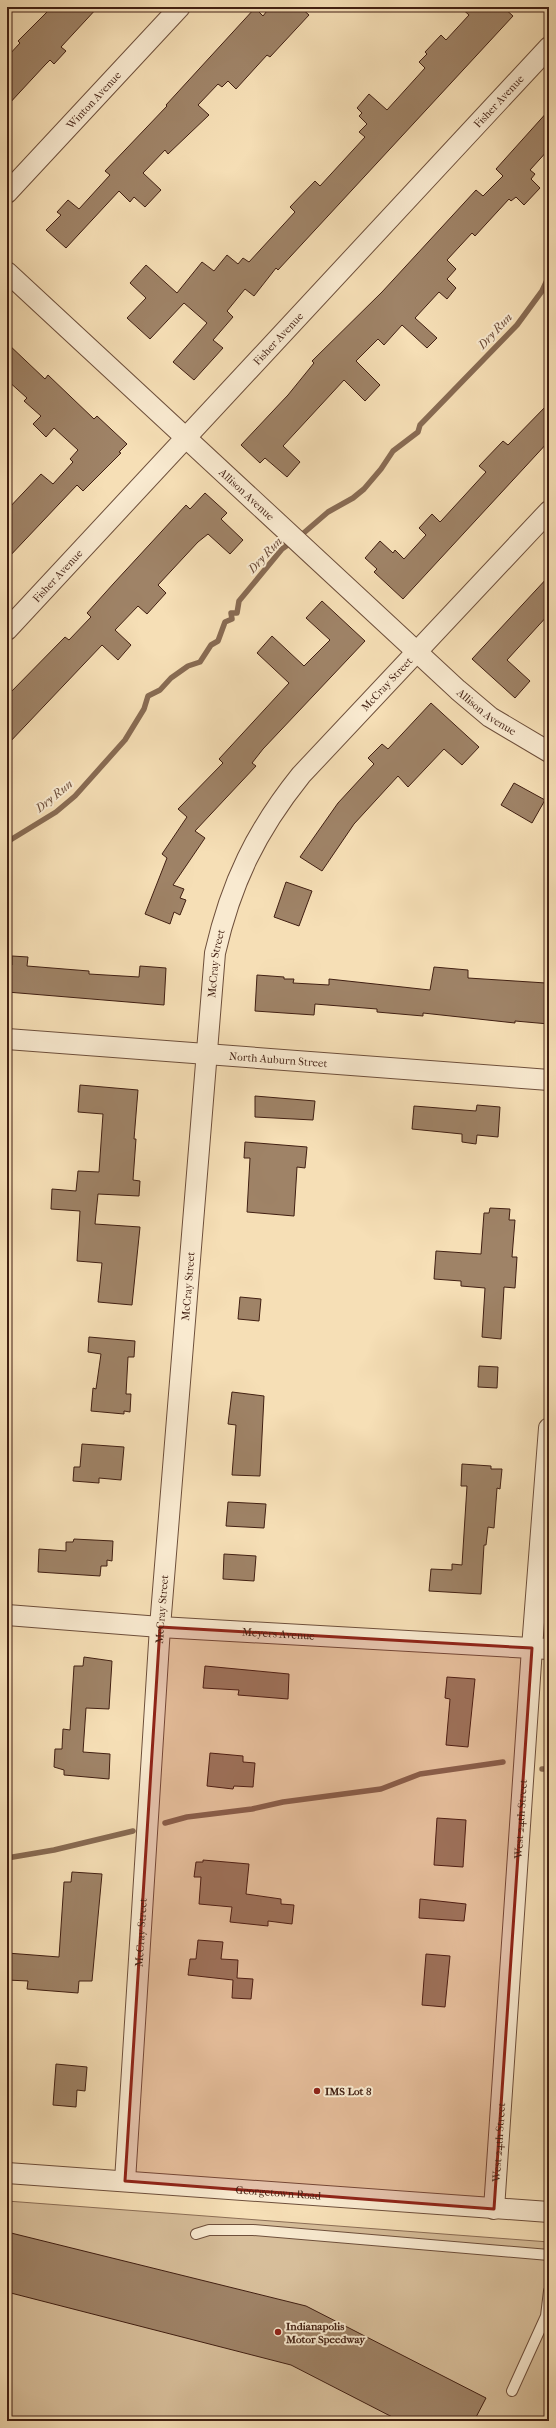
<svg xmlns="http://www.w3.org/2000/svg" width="556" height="2428" font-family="'IM FELL French Canon',serif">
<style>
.green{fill:#d7be9a;stroke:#8c6e56}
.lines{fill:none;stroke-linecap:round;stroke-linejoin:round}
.stream{stroke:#886b53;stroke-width:5.5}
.building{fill:#9f8367;stroke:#411f12}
.service-casing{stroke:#6e4f3b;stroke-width:12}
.minor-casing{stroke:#6e4f3b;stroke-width:22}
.service{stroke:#f9ead0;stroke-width:10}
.minor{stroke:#f9ead0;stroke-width:20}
.marked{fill:#8f2418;fill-opacity:0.2;stroke:#8f2418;stroke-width:3;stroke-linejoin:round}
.poi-dot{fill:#8f2418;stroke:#f9ead0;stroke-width:1.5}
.labels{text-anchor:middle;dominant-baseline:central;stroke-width:4;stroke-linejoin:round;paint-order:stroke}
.street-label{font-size:11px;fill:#411f12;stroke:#f9ead0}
.poi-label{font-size:11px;font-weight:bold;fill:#411f12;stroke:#f9ead0;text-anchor:start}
.water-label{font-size:12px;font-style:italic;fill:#6b4b38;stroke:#f9ead0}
</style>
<rect width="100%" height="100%" fill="#f6dfb6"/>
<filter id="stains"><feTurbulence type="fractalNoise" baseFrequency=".005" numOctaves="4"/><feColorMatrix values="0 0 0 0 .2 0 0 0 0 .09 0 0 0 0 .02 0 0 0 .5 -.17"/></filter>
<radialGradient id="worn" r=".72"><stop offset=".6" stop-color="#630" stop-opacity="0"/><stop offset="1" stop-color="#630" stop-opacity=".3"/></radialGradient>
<path class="green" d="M7,2201L549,2242V2421H7Z"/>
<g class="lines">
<path class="stream" d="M299,537L328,512L353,498L364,489L381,469L393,451L418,432L420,425L517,325L542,291L549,276
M7,842L56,812L75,796L125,740L144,709L148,696L160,690L171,678L188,666L200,662L211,645L218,641L225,622L232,619L231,613H237L239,601L282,549L292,542
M542,1769H549
M165,1823L187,1817L252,1809L283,1802L381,1789L420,1774L503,1762
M7,1858L54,1850L133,1831"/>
</g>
<path class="building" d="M52,7H98L61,47L66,51L54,64L50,60L45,65L7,106V57L20,43L18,41Z
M270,7H300L309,15L270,57L267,55L236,89L228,81L222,87L218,84L198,105L209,115L168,154L165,150L143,173L161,190L145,207L134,197L130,202L119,191L66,248L46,230L61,215L57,212L68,200L79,209L110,175L105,171L167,106L166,105L255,8L263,16Z
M460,7H503L513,16L278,270L276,268L254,296L245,289L227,311L233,317L213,340L223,348L194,380L173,362L207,323L184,303L150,339L127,318L146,298L130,283L146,265L177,293L202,262L214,271L227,255L238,264L243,258L249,262L295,212L290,207L315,181L320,186L365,137L359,132L367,124L359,116L362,113L357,108L369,94L387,110L425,68L419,62L427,54L425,52L441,35L446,40L469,15Z
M549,110V149L530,170L535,174L531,179L540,188L524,205L516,197L511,201L509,199L475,236L472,233L447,260L456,269L447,279L456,288L447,299L439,292L415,318L437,338L427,348L402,325L384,345L378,339L356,361L380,385L365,401L344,380L283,446L300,462L287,477L265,458L260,463L241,445L288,395L314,363L312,361L382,292L476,190L483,196L503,176L496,169Z
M7,343L45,379L48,375L94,419L97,416L127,444L119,452L121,453L83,491L77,485L7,559V510L41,474L53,484L73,462L70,459L78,450L54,428L46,437L33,424L41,416L24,401L27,398L7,380Z
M549,403V441L403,599L374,572L377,569L365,558L380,541L393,553L395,550L404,559L426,535L419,528L432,514L440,522L442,520L486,472L479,466L503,441L508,445Z
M205,493L227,513L221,519L243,540L230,554L208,534L198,542L158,585L166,593L147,614L138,606L115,630L131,645L118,660L102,645L7,745V696L65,637L69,640L91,617L87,613L114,583L186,505L190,509Z
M549,576V614L507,660L530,681L515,698L472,659Z
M322,601L365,641L263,749L252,763L256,766L195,831L205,838L173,885L184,889L180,898L186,900L180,915L174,912L170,924L145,914L167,858L162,854L187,817L178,809L223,763L219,759L289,683L257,653L272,636L304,666L330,640L306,618Z
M431,703L479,747L462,765L444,749L408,787L398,776L354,824L322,871L300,857L338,803L374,764L368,758L382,744L388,749Z
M514,783L545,800L532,823L501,805Z
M286,882L312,891L299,926L274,917Z
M12,956L28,957L27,966L89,971V974L139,977L140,966L166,968L164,1005L7,992V965H12Z
M434,967L468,970V978L546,983L545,989H549V1024L515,1021V1023L423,1013V1016L377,1012V1009L315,1004L314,1015L255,1011L257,975L284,977V979H294L293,983L329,985V979L430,990Z
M80,1085L138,1090L134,1139H136L133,1180L140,1181L139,1196L98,1194L95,1224L140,1227L132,1305L98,1302L102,1263L77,1261L80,1211L51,1209L52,1189L76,1191L78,1171L99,1172L103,1114L78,1112Z
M255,1096L315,1101L313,1120L255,1117Z
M477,1105L500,1107L498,1137L477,1135L476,1144L462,1142V1134L412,1129L414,1106L476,1111Z
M245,1142L307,1147L305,1168L297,1167L294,1216L247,1212L250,1158H244Z
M490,1208L510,1209L509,1220H515L512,1257H517L515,1288L504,1287L501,1339L482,1337L485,1288L461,1286V1281L434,1279L436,1251L481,1254L484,1213H489Z
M240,1297L261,1299L259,1321L238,1319Z
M89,1337L135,1341L134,1357H128L126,1394H131L130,1412L124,1411V1414L91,1411L93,1388L96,1389L101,1354L88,1352Z
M479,1366L498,1367L497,1388L478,1387Z
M232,1392L264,1396L260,1476L232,1475L236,1425L228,1424Z
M82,1444L124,1447L121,1480L99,1478V1483L73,1481L74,1467H80Z
M462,1464L491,1466V1469H502L500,1489L497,1488L494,1528L488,1527L486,1545H484L481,1594L429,1591L431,1569L452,1570V1564L462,1565L467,1486H461Z
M228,1502L266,1504L264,1528L226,1526Z
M74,1539L113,1541L112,1561L107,1560V1566H101L100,1576L38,1572L39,1549L66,1551V1542H73Z
M224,1554L256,1556L254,1581L223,1579Z
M84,1657L112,1661L109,1709L86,1708L83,1752L110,1754L109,1779L64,1775V1770L54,1767L55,1749H62L63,1729L70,1730L74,1666H83Z
M205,1666L289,1674L288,1699L238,1695L239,1690L203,1688Z
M447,1677L475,1679L468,1747L446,1745L450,1699L445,1698Z
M210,1753L243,1756V1762L255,1763L253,1787L234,1786L233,1789L207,1786Z
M437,1818L466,1820L463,1867L434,1865Z
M203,1860L249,1864L246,1894L281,1899V1904L294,1905L292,1924L268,1921V1926L230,1922L232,1907L199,1904L201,1877H194L196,1862H203Z
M72,1872L102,1874L92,1981H79L78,1993L27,1989L28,1981L7,1980V1953L59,1957L64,1882H71Z
M420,1899L466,1904L464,1921L419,1918Z
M198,1940L223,1942L221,1959L238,1960L237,1978L253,1979L251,1999L232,1998L233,1980L188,1975L190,1959H196Z
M426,1954L450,1956L445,2007L422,2005Z
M56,2064L87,2067L85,2091L77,2090L76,2107L53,2105Z
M7,2232L306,2306L486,2398L474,2421H400L291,2365L7,2292Z"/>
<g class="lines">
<defs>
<path id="service" d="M196,2234L209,2230H253L549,2255
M512,2391L546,2316L549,2291"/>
<g id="minor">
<path id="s1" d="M7,193L180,7"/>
<path id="s2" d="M7,272L458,690L490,717L549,752"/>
<path id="s3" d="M7,630L549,47"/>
<path id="s4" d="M7,1039L549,1080"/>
<path id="s5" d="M7,1615L160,1627L549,1649"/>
<path id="s6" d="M7,2173L549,2212"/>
<path id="s7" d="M125,2181L160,1627L215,953C231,883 256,831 301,775L549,511"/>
<path id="s8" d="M494,2209L532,1648L549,1428"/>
</g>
</defs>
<use href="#service" class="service-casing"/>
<use href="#minor" class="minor-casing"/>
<use href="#service" class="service"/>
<use href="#minor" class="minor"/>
</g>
<path class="marked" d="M160,1627L532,1648L494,2209L125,2181Z"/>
<g class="poi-dot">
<circle cx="317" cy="2091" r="4"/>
<circle cx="278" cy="2332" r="4"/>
</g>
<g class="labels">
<g class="street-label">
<text stroke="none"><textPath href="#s1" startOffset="127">Winton Avenue</textPath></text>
<text stroke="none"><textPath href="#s3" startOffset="722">Fisher Avenue</textPath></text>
<text stroke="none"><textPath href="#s3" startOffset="398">Fisher Avenue</textPath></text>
<text stroke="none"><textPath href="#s2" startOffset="327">Allison Avenue</textPath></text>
<text stroke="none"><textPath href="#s3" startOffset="74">Fisher Avenue</textPath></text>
<text stroke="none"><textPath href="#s7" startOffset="1556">McCray Street</textPath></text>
<text stroke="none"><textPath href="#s2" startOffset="651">Allison Avenue</textPath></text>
<text stroke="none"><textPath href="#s7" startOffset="1221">McCray Street</textPath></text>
<text stroke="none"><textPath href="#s4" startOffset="272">North Auburn Street</textPath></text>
<text stroke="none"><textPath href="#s7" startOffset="897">McCray Street</textPath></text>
<text stroke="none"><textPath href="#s7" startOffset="573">McCray Street</textPath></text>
<text stroke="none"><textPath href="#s5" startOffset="272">Meyers Avenue</textPath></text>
<text stroke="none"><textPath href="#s8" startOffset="391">West 24th Street</textPath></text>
<text stroke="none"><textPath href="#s7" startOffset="249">McCray Street</textPath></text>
<text stroke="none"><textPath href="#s8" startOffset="67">West 24th Street</textPath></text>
<text stroke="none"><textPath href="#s6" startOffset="272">Georgetown Road</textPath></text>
</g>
<g class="poi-label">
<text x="325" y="2091">IMS Lot 8</text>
<text x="286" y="2326">Indianapolis<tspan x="286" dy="13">Motor Speedway</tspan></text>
</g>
<g class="water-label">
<text transform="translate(495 331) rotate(-47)">Dry Run</text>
<text transform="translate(265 555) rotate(-47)">Dry Run</text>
<text transform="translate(54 796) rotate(-39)">Dry Run</text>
</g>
</g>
<rect width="556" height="2428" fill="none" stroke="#f6dfb6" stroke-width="24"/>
<rect x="8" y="8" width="540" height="2412" fill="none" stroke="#411f12" stroke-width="2"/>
<rect x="12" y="12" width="532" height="2404" fill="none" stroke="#411f12"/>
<rect width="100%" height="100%" filter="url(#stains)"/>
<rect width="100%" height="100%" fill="url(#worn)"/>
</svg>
